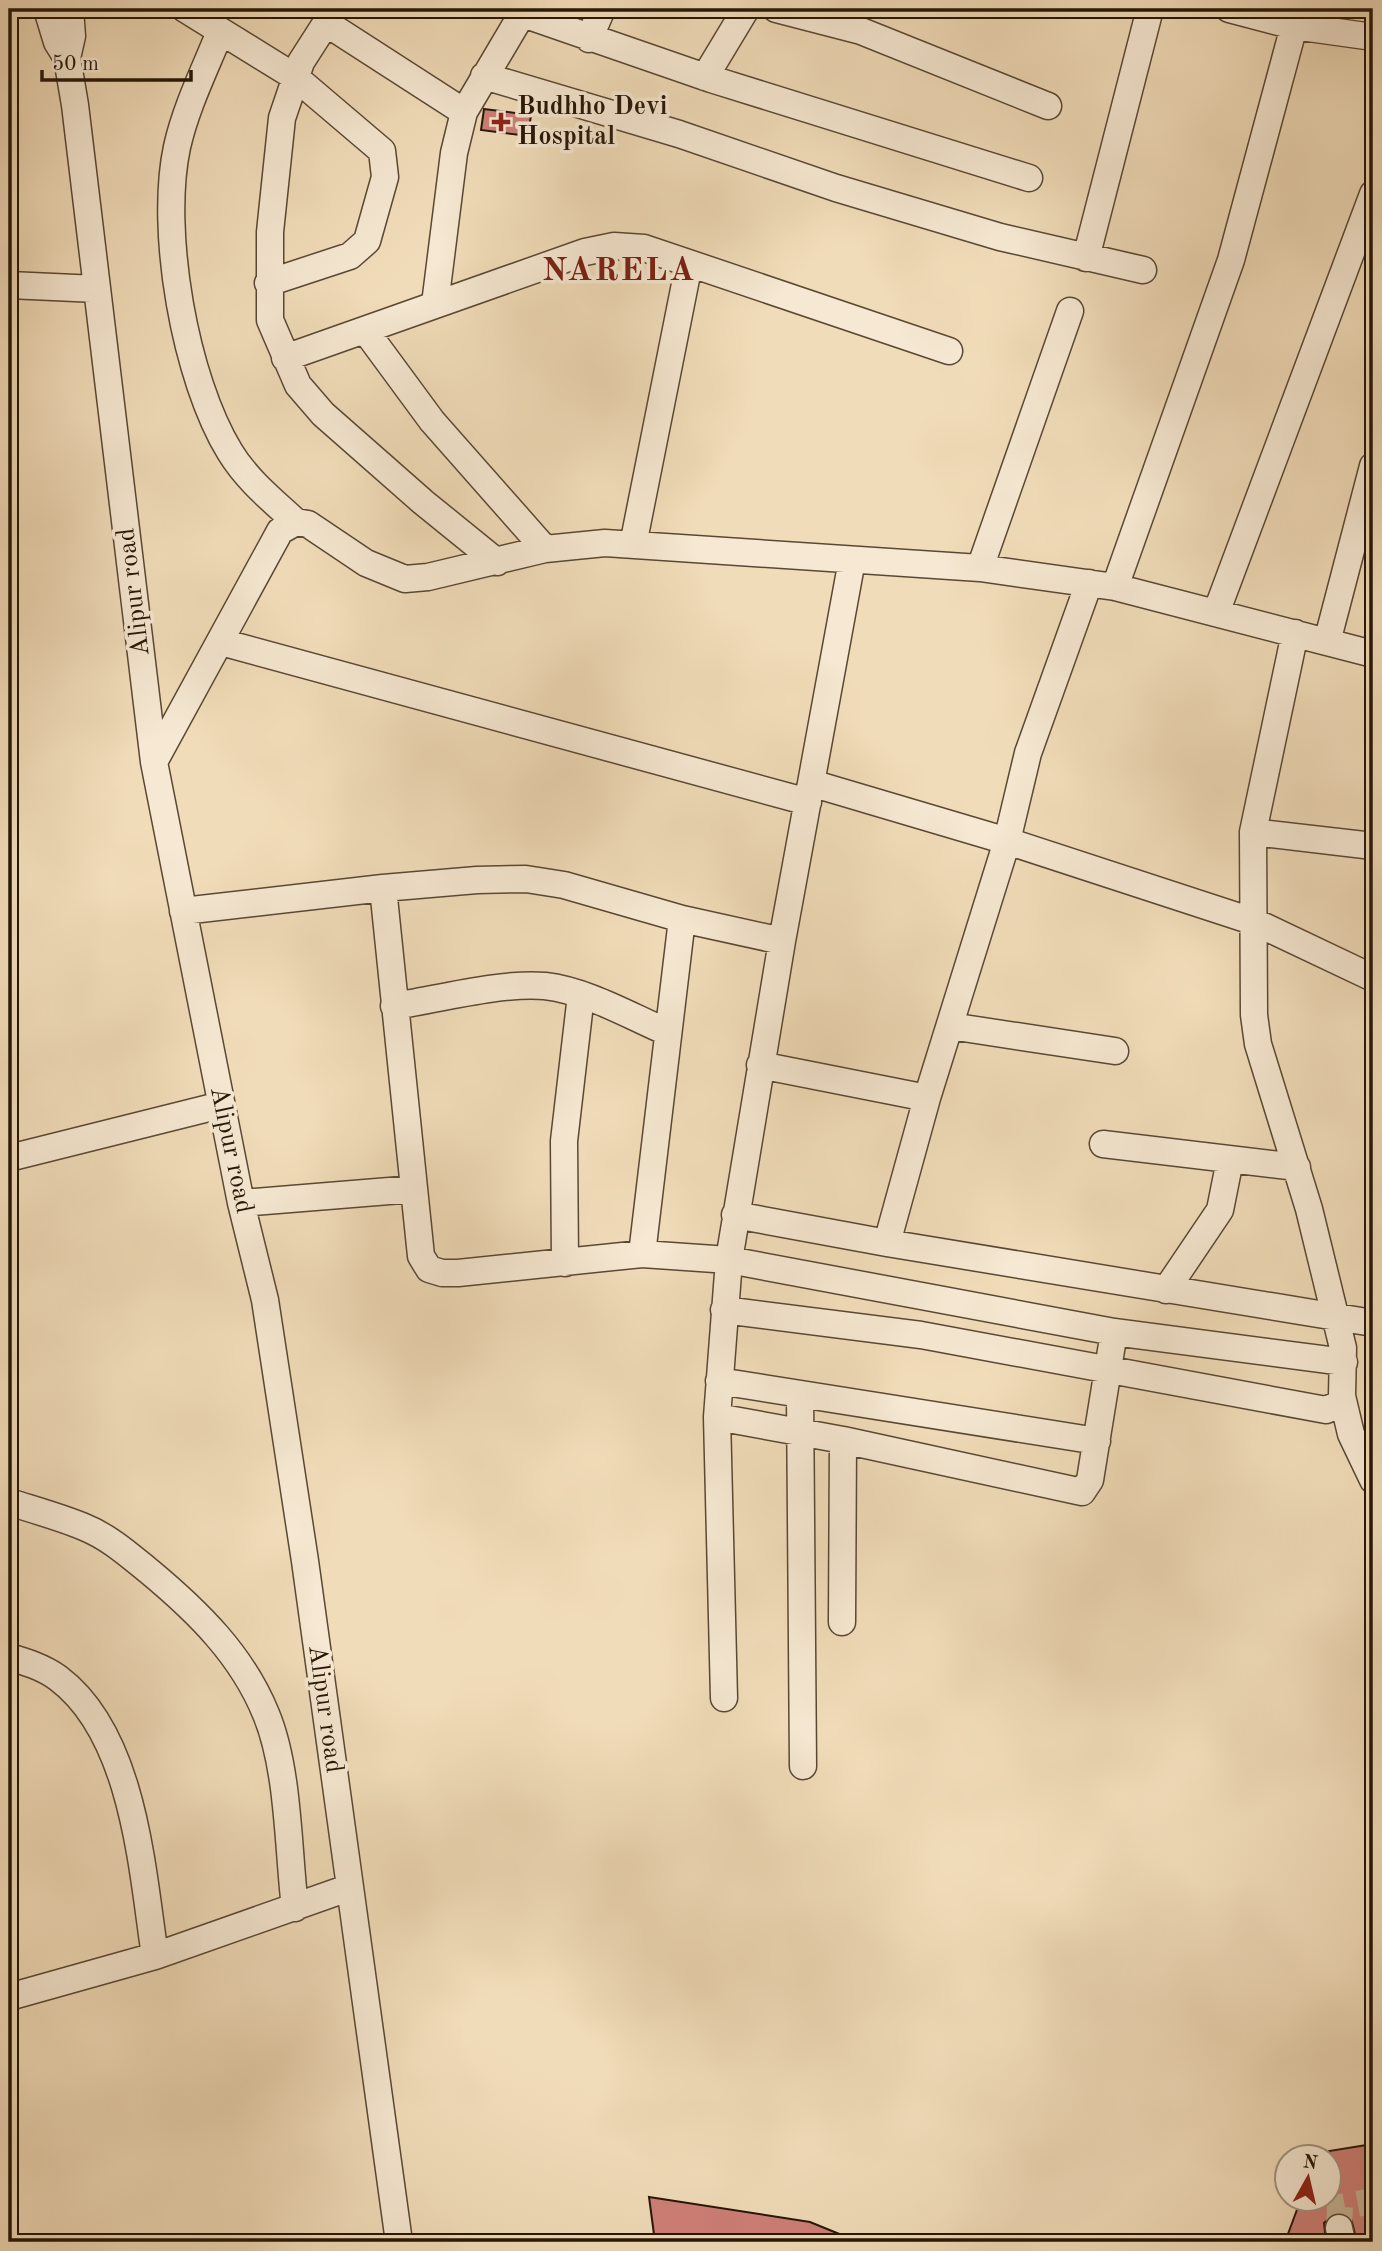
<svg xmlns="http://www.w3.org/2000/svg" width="1382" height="2251" font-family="'Old Standard TT',serif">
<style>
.building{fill:#cf8078;stroke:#261607;stroke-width:2}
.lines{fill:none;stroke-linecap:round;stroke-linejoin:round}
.minor-tunnel{stroke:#c8b495;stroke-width:26;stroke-dasharray:26 13;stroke-linecap:butt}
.minor-casing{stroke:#594834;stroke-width:29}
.minor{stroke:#f6e8d2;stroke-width:26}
.poi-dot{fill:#8f2418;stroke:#f6e8d2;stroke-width:2.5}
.labels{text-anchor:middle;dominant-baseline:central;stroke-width:7;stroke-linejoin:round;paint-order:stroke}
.poi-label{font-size:26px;font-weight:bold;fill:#261607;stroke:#f6e8d2;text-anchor:start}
.street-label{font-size:26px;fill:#261607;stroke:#f6e8d2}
.district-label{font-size:33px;font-weight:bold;letter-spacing:2px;fill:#7a1f14;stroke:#f6e8d2}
</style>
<rect width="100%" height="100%" fill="#f1dcb9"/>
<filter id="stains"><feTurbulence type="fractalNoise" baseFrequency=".00286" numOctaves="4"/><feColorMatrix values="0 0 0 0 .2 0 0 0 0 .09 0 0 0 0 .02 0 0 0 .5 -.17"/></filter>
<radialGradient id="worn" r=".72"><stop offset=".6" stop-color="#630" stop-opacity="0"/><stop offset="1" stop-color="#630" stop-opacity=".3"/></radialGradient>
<path class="building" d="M484,109L531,115L528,136L481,130Z
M1373,2144V2242H1357L1351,2218L1336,2213L1324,2223L1326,2242H1285L1301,2199H1329V2151Z
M649,2197L810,2222L859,2242H655Z"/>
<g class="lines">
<path class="minor-tunnel" d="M1339,2228L1340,2207L1373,2201"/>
<defs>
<path id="minor" d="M47,9L57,42L67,58L75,105L154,762L241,1203L265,1300L305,1561L399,2242
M185,9L295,77L382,151L385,177L367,241L350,256L268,283
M335,9L301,62L282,118L270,232V320L298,385L323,414L423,502L497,562
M776,9L861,31L1048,106
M1229,9L1294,26L1373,37
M523,14L711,79L1029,178
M326,23L464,112
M220,32C205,69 186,107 177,147C159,231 185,379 230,452C247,480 272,500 296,522
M589,39L602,9
M67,58L72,36L70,9
M484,76L679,134L836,188L1000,237L1143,270
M705,77L746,9
M1086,258L1150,9
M9,285L97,289
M435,304L454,153L464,112L525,9
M365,330L432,421L545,549
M285,358L585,252L614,246L644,248L949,351
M633,545L689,264
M980,568L1070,311
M1115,587L1231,260L1294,26
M1216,613L1373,194
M221,642L808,802
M1327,642L1373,466
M154,762L280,531L296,522L308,524L366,563L405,579L428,577L545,549L605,543L980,568L1115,587L1373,654
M811,783L1007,841L1255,922L1373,978
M1253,832L1373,846
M383,888L421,1256L429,1269L442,1273H458L642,1254L729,1260L1114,1332L1344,1362
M183,911L383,888L477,880L526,879L564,885L682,919L782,941
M394,1006C438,999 503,982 545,986C587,991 628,1015 667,1032
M950,1026L1115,1051
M760,1065L927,1098
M1103,1144L1297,1167
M9,1158L221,1105
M241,1203L414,1189
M735,1215L887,1243L1373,1323
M887,1243L927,1098L1007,841L1028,753L1089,583
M642,1254L682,919
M565,1263L564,1141L581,995
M1166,1290L1220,1210L1230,1160
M724,1310L921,1335L1326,1410L1339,1404L1342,1396L1343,1348L1309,1209L1258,1044L1254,1015L1253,832L1295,633
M719,1381L1097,1441
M800,1394L803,1766
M1342,1396L1351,1434L1373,1480
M717,1417L843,1440L1082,1492L1090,1480L1114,1332
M9,1502C34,1510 60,1517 84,1527C109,1537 129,1555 150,1572C198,1612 242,1655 266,1714C289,1769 288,1850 295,1908
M842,1622L843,1440
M9,1657C26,1662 43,1667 58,1678C134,1735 142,1869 155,1956
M724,1698L717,1417L729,1260L782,941L852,560
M9,1997L155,1956L348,1888
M1339,2228L1342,2242"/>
</defs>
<use href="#minor" class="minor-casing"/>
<use href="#minor" class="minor"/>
</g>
<path class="poi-dot" d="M497.5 111.5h7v7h7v7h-7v7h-7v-7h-7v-7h7z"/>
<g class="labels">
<g class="poi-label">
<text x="517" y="107">Budhho Devi<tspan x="517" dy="30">Hospital</tspan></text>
</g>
<g class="street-label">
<text transform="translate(134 592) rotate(-97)">Alipur road</text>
<text transform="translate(231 1150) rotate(78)">Alipur road</text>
<text transform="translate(325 1709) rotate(82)">Alipur road</text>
</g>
<g class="district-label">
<text x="619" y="271">NARELA</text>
</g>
</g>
<rect width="1382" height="2251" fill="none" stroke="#f1dcb9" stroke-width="35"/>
<rect x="10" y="10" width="1361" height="2230" fill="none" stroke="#261607" stroke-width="3.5"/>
<rect x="18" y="18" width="1347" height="2216" fill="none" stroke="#261607" stroke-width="2"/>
<g transform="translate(1308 2178) rotate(8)"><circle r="33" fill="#f6e8d2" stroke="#a39481" stroke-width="2"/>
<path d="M0-5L12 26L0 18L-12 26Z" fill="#8f2418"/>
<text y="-10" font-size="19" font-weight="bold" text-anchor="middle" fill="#261607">N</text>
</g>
<path d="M42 70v10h149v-10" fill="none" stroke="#261607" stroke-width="3.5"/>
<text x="52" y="70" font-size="21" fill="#261607" stroke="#f6e8d2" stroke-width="5" paint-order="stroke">50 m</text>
<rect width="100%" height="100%" filter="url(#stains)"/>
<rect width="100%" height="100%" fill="url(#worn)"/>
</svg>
